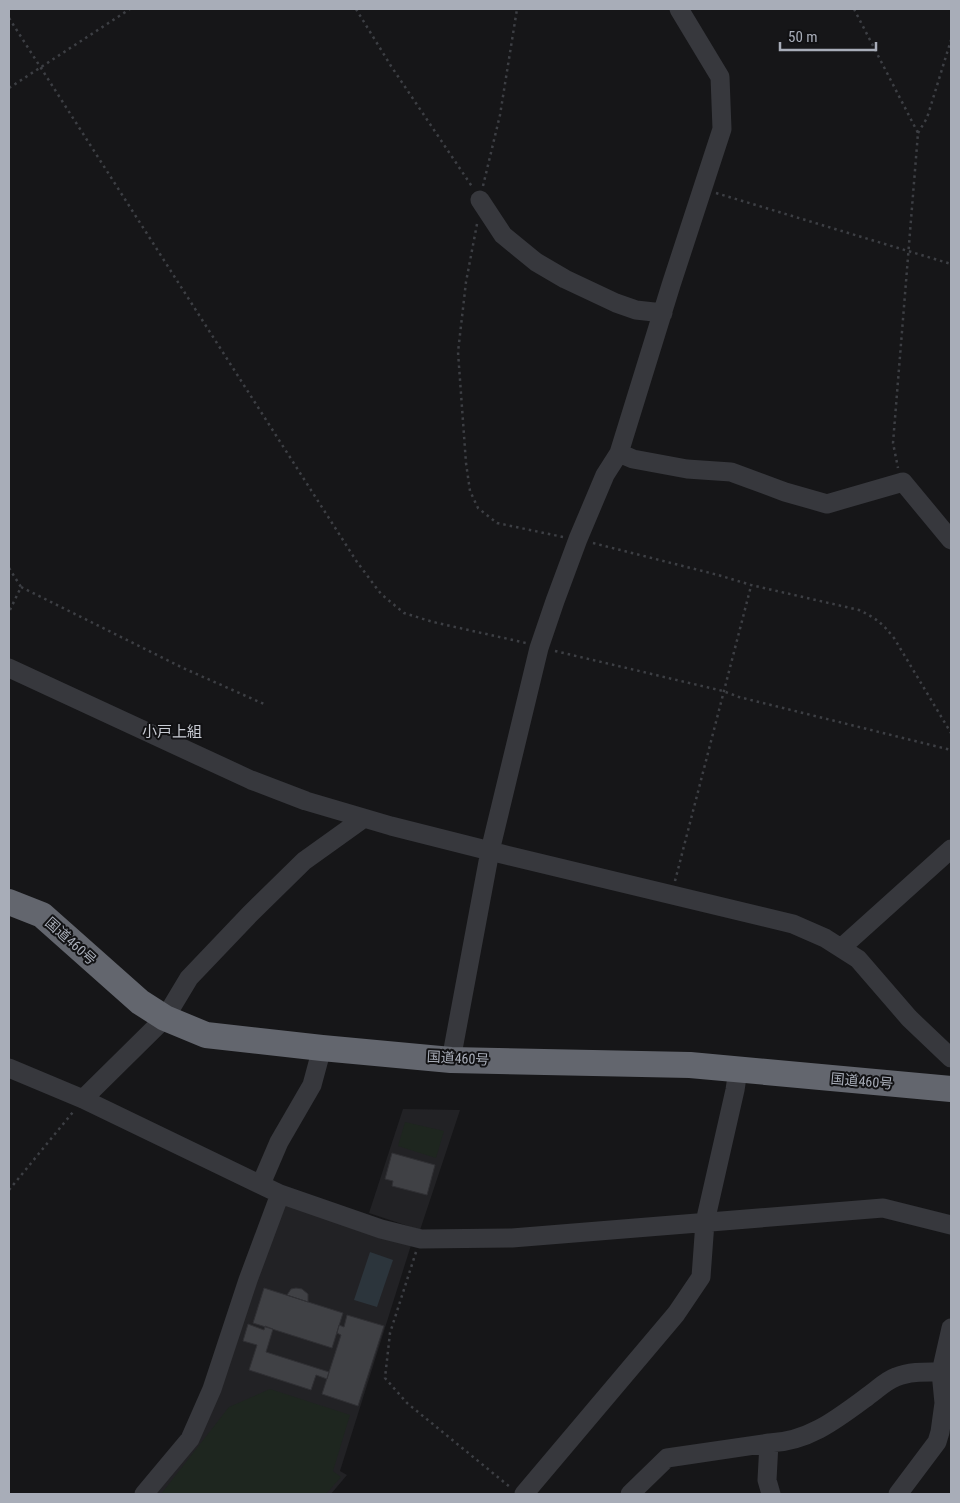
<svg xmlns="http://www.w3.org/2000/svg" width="960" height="1503" font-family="'Roboto Condensed','Noto Sans JP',sans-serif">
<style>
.built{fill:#222225}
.green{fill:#1e261f}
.water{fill:#2c353c}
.building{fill:#404145;stroke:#303034}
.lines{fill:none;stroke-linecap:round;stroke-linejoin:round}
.path{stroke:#3d3f44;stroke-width:2.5;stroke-dasharray:2.5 4;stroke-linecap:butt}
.minor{stroke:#37383d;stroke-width:19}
.highway{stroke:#63666e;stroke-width:26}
.labels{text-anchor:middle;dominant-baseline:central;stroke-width:4;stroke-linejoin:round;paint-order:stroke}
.street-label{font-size:14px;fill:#a8adb8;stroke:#111113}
.neighbourhood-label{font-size:15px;fill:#c9ccd4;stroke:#111113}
</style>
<rect width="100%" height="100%" fill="#161618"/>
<path class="built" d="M403,1109L460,1110L420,1230L369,1213Z
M281,1200L412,1242L340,1471L347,1475L331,1494H151L204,1427Z"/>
<path class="green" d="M405,1122L444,1131L436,1158L398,1146Z
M270,1389L350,1415L333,1471L341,1477L326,1494H161L229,1407Z"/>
<path class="water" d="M370,1252L393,1260L377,1307L354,1300Z"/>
<path class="building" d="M392,1153L435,1165L427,1195L392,1186L393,1181L385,1179Z
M264,1288L343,1313L332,1348L253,1323Z
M296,1288L302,1289L308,1294V1302L287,1295L291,1289Z
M347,1315L384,1326L358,1406L322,1394L341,1335L337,1333L339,1325L344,1327Z
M248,1324L264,1330L265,1326L273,1329L266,1352L329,1372L327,1379L316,1375L311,1390L249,1370L257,1345L243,1341Z"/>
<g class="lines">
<path class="path" d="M356,9L391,66L473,188
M854,9L918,133L893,443L898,468
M9,18L357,562L381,594L404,613L433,622L526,643
M9,88L130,9
M918,133L927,118L951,40
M483,186L500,115L517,9
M716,193L951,264
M477,224L466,282L458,352L466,463L470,491L478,508L497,523L563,537
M593,543L718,575L751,585L859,610C876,618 883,624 894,638L951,733
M9,568L21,587L9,612
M21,587L183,668L264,704
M555,651L723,691L739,697L951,750
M675,881L751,586
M9,1190L73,1112
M416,1252L390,1333L385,1378L407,1403L510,1487"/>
<path class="minor" d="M480,200L503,235L536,262L565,279L616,303L636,310L663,313
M619,453L633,459L687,469L731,472L785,492L827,504L903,482L951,540
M9,668L251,780L306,801L391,826L502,854L793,924L825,938L858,959L909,1018L951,1058
M841,948L951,849
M451,1060L490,851L539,648L555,601L578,539L605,475L619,453L671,285L722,129L720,77L679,9
M9,1068L83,1099L280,1194L381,1229L421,1239L512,1238L883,1208L951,1225
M83,1099L165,1018L189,978L250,914L304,861L364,818
M261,1184L279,1142L312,1085L322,1048
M769,1443L767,1480L771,1494
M144,1494L190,1439L212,1389L248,1280L280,1194
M524,1494L676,1314L701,1277L705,1222L735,1090L738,1070
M630,1494L667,1458L769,1443C808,1442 837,1419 868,1396C877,1390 885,1381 896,1377C910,1371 927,1372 941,1372
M898,1494L937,1442L940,1432L944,1403L941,1372L951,1328"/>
<path class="highway" d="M9,902L42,915L140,1002L165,1018L206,1035L322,1048L451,1060L690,1065L951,1089"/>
</g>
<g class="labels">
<g class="street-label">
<text transform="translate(71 941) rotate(42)">国道460号</text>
<text transform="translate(458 1058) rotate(3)">国道460号</text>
<text transform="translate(862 1081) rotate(5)">国道460号</text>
</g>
<g class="neighbourhood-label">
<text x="172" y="732">小戸上組</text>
</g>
</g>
<rect width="960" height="1503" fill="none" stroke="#a8adb8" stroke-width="20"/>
<path d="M780 42v8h96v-8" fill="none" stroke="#a8adb8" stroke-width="2.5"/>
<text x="788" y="42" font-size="15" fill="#a8adb8" stroke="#111113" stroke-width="4" paint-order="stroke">50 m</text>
</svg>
